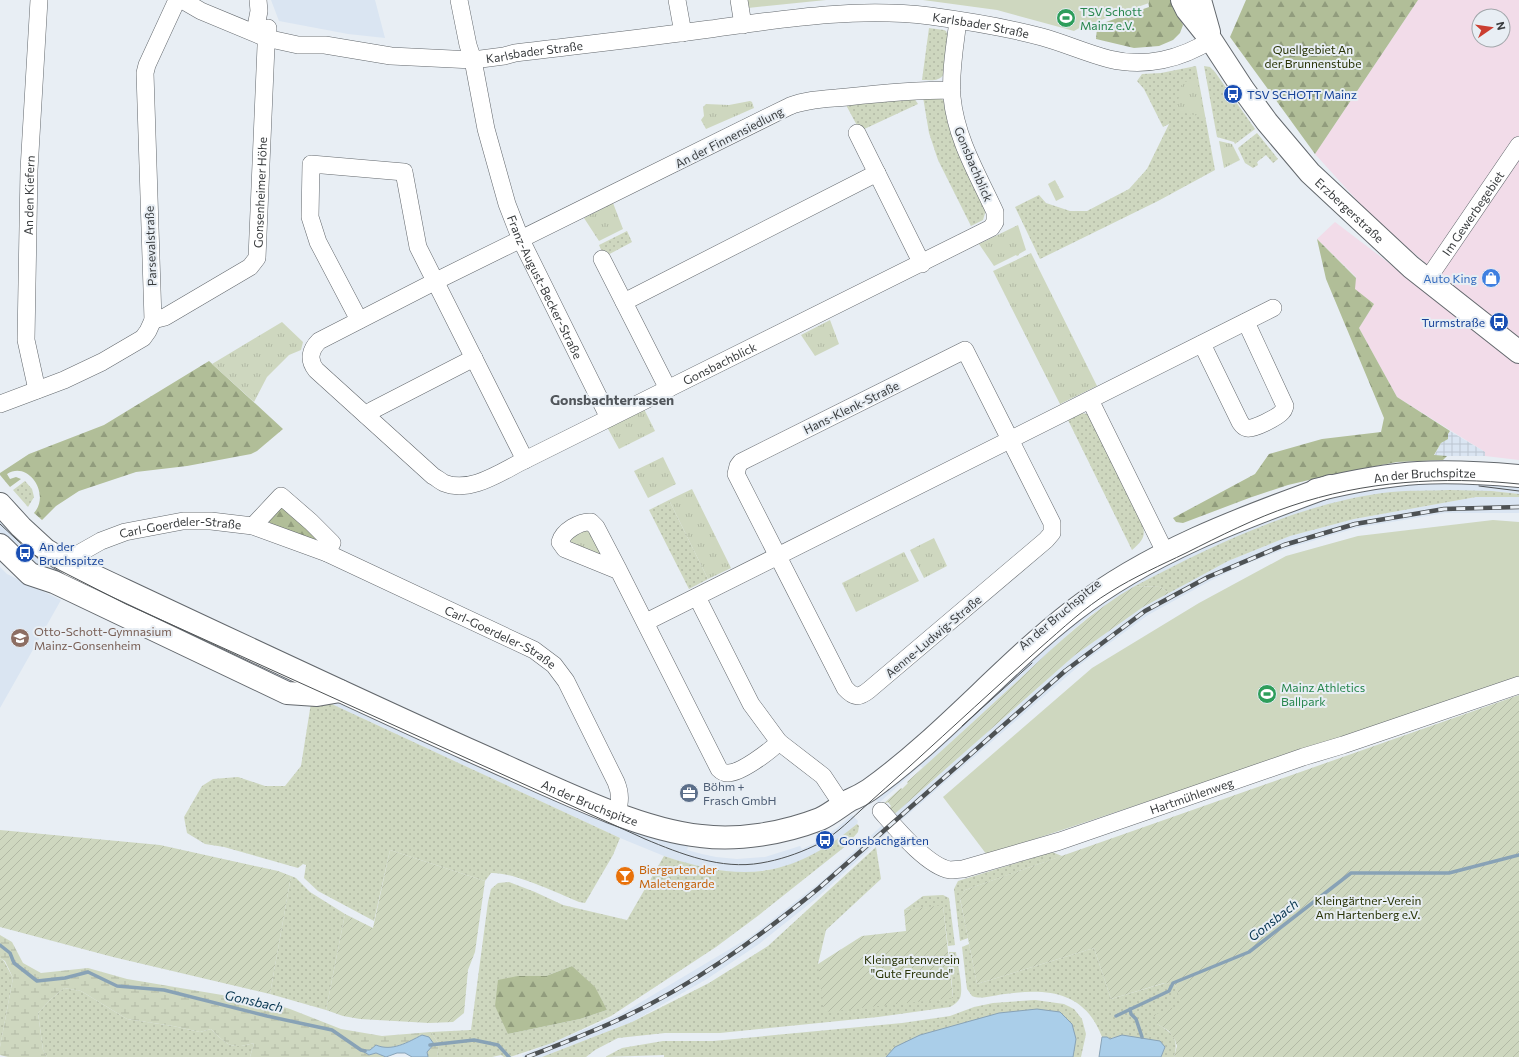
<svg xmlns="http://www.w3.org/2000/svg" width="1519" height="1057" font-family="Commissioner,sans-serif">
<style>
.commercial{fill:#f2dce9;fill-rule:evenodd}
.industrial{fill:url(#industrial-grid)}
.built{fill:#dae5f2}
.grass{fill:url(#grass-dots);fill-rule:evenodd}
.forest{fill:url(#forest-firs)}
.wetland{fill:url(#wetland-marsh)}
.park{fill:url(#park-tufts)}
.garden{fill:url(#garden-furrows)}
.pitch{fill:#ced7bf}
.water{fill:#aacee9;stroke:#88a2b6}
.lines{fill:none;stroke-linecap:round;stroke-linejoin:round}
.stream{stroke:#88a2b6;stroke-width:3.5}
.minor-casing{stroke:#63686d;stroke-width:18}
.major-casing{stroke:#63686d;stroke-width:24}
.minor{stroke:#fff;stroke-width:17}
.major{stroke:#fff;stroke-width:22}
.tram{stroke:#4e5254;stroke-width:1}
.rail-casing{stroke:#4e5254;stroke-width:4.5}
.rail{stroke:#e8eef4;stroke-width:3;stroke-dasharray:9;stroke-linecap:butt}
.labels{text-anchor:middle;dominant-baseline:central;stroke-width:4;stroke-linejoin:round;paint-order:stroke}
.leisure-label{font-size:12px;fill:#27864d;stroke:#e8eef4;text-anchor:start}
.street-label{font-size:12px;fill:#393c3e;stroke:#e8eef4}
.park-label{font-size:12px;fill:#283305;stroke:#e8eef4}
.transit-label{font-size:12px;fill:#164399;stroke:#e8eef4;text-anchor:start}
.shop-label{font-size:12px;fill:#366cbe;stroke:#e8eef4;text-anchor:end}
.education-label{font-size:12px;fill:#785e54;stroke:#e8eef4;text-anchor:start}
.service-label{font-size:12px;fill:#4e5e75;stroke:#e8eef4;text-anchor:start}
.food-label{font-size:12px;fill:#c56008;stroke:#e8eef4;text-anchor:start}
.water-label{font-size:13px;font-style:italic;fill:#05344f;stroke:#e8eef4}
.quarter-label{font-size:14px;font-weight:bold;fill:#51565b;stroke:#e8eef4}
</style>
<defs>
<pattern id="industrial-grid" width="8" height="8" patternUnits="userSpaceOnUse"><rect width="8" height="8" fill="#dae5f2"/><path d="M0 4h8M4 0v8" fill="none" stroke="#bcc5d1"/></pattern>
<pattern id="grass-dots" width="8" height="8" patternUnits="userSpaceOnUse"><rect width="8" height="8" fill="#ced7bf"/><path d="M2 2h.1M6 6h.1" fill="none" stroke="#b2b9a5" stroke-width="1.8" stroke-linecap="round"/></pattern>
<pattern id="forest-firs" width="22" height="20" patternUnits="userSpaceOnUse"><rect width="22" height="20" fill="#b1be98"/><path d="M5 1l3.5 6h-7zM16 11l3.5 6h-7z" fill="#919c7d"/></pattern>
<pattern id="wetland-marsh" width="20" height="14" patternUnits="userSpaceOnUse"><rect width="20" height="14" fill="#ced7bf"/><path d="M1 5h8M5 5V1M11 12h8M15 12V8" fill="none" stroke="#b2b9a5"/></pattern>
<pattern id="park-tufts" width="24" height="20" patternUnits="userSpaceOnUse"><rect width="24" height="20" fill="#ced7bf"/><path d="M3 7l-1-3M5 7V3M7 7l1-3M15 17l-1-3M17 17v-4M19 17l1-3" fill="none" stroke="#b2b9a5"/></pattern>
<pattern id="garden-furrows" width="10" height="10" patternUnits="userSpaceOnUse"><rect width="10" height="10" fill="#ced7bf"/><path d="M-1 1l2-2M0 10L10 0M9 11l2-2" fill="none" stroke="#b2b9a5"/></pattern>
</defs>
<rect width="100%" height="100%" fill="#e8eef4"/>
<path class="commercial" d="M1418,0H1519V338L1464,296L1374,219L1315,154ZM1479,16H1503V40H1479Z
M1335,222L1519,362V460L1485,456V452L1397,397L1359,328L1374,304L1354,289L1356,277L1317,239Z"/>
<path class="industrial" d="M1450,431L1485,452V456H1434L1441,443L1444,440Z"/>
<path class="built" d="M271,0H375L385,38L348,34L279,21Z
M1519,482V494L1492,491L1392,492L1344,501L1299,513L1189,559L1135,586L1092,614L1074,629L923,768L920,766L879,803L871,794L1072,616L1245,521L1378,483Z
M1476,497H1519V513H1445L1356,528L1285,549L1241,566L1210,581L1148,615L1081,664L897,824L818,897L759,944L707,979L632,1022L542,1057H523L522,1055L621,1014L750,937L823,880L890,818L1075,655L1143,607L1228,561L1290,536L1354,519Z
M0,513L293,680L292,683L291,684L55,579L0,541Z
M0,567L7,574L61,600L0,708Z
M340,697L689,844L687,850L702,854L716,857L737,859L765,857L800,846L802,849L815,843L837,828L852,815L858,821L857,824L827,848L805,859L787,867L754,872H731L693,866L664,856L620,838L321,699Z"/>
<path class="grass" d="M929,28L944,30L946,31L948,36L944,74C939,82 931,80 922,80Z
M1196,66L1215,170L1158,201L1040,259L1015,207L1039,195L1046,203L1070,211H1087L1129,189L1147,169L1169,124L1163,127L1144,89L1137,81L1142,74L1161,73Z
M1204,66L1210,67L1215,72L1255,129L1235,144L1234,142L1217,137Z
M923,97L942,99L944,101L986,210L983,220L971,226L938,160L929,133Z
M914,98L918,104L860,131L846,105Z
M1257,133L1278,159L1273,163L1266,155L1257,162L1258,165L1253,168L1245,163L1238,148Z
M627,231L632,242L604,257L599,245Z
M1081,413L1088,414L1141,519C1146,535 1145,539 1132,550L1068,420Z
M25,481L32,489L34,497L28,507L13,490Z
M1449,490L1492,491L1519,494V497H1476L1354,519L1290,536L1228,561L1169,593L1160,587L1135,586C1214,545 1301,502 1391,492C1410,490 1430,491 1449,490Z
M669,500L708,579L689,589L649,510Z
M321,699L620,838L613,855L585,903L579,902C557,893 513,872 491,873L485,881L390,850L374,921L318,891L304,878L306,865L303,864L298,868L224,847L205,844L187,833L184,817L202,786L213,779L238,777L265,786H285L301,766L311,703Z
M857,824L859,826L858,832L847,845L759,915L716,947L611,1016L552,1043L510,1057H504L501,1055L492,1057H437L439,1044L431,1032L471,1030L488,902L491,889L498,883L509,882L535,892L563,905L627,920L664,856C744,883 791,878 857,824ZM572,966L607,1010L580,1019L508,1034L518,976H546Z
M876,847L881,879L826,930L818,964L953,998L949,952H956C957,963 964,987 960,998C958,1002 954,1005 950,1007L878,1017L720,1033H665L618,1038L595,1050L586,1057H542L632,1022L709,983L768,946Z
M1052,852L1062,856L965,890L960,899L968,938L960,941L954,889L958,881Z
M291,876L296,878L310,892L345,914L326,1010L270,994Z
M943,895L949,898L955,945L948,946L943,906L904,910L923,896Z
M969,944L977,984L1094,948L1111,999L1165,983L1175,985L1183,1004L1157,1024C1173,1033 1179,1038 1174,1057H1161L1165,1047L1114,1037L1110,1039L1107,1037H1102C1085,992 1049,988 1005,994C995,995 981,1000 972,996L967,989L962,947Z
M0,958L4,961L13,978L0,1047Z
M64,988L81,991L127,1019L173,1026L200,1032L211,1029C227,1045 231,1050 254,1043L250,1057H47L43,1050L38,1013L50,1000Z
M1035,1000L1064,1004L1074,1009L1082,1019L1086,1034L1081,1057H664V1055L605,1057L622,1048L663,1041H713L902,1023L950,1016L974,1007L993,1003Z"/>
<path class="forest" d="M1148,0H1172L1183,25L1180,33L1173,40L1159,46L1134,48L1096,39L1097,28L1106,22L1149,7Z
M1246,0H1418L1315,154L1230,37Z
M1317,239L1356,278L1355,289L1374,304L1359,328L1397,397L1450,431L1448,434V439L1441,443L1434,455L1447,456L1443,460L1397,462L1330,475L1288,485L1249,498L1183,523L1176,522L1173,518L1255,474L1269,454L1322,439L1381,432L1384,418L1326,279Z
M209,361L283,429L257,451L251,454L187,466L136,472L79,491L56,506L42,520L34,513C51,494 28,460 7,474L10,479L16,477L21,479L10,487L0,475V473L29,454L104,425Z
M279,505L317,538L314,541L271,525L268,519Z
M572,966L595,987L607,1010L580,1019L508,1034L495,1006L498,980L518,976H546Z"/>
<path class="wetland" d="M0,935L12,942L23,963L41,973L88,968L127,979L234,997H251L290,1009L341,1029L382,1036L431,1032L439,1044L437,1057H428L427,1052L434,1044L422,1035C408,1042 392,1052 376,1045L370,1050H362L369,1055L376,1053L386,1057H250L254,1043C231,1050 227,1045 211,1029L200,1032L173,1026L127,1019L81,991L64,988L50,1000L38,1013L43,1050L47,1057H8L0,1055V1047L13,978L5,961L0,958Z"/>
<path class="park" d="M1197,80L1204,117L1175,111L1183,82Z
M750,101L752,102L754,108L706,129L701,120L704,116L703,107L706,104L729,105Z
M1219,141L1232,144L1240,160L1224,168Z
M1055,180L1064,197L1056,201L1048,184Z
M613,203L623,229L599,241L584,218Z
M1018,225L1026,250L1019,254V255L1017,256L1016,255L994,266L979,244Z
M1031,253L1097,386L1060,404L993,271Z
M830,320L839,344L815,356L801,335Z
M282,322L303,342L301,350L289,355L267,377L254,402L212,364Z
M644,409L655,431L619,449L607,427Z
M663,457L676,484L648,498L634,471Z
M692,489L731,568L708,579L669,500Z
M590,528L603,558L571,543L570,541L574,536Z
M934,538L947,566L924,578L910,550Z
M904,552L919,581L856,612L842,583Z"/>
<path class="garden" d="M1135,586L1160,587L1169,593L1143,607L1075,655L890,818L886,811L891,806L888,802L880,807L901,788L902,789L908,783L907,782C946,747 985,711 1024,675C1059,642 1093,610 1135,586Z
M1519,695V1057H1174L1177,1046L1175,1040L1169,1031L1157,1024L1154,1015L1182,1004L1175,985L1164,983L1111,999L1094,948L977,984L960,898L965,890Z
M0,830L160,845L278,871L291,876L270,994L113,957L0,927Z
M390,850L485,881L475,952L468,970L464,1013L453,1022L429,1023L360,1019L343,1016L326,1010L345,914L373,928Z
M943,905L953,998L824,1012L818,964L862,936L906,931L904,910Z"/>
<path class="pitch" d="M747,0H826L748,8Z
M923,0H1149V3L1081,27L1074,31L997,10Z
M1493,520L1519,522V678L987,855L943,797L1092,668L1199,603L1286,556L1358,536Z"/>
<path class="water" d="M1037,1009L1060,1012L1072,1024L1076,1039L1073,1057H886L895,1047L920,1035L999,1013Z
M422,1035L429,1037L434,1044L427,1052L428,1057H412L405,1053H397L386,1057L376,1053L369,1055L361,1050H370L376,1045C392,1052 408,1042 422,1035Z
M1122,1035L1160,1041L1165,1047L1161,1057H1099L1102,1037H1107L1110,1039Z"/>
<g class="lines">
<path class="stream" d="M0,945L10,953L14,963L37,981L65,978L88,972L117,986L164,990L267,1016L332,1030L361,1050L365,1051
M1130,1009L1131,1014L1136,1019L1142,1037
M1116,1016L1169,991L1173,983L1249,952L1351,873H1449L1519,855
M430,1045L474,1040L498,1045L509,1057"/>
<defs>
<g id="minor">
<path id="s1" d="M182,0L201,11L266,38L298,45H325L391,56L473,60L504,56L515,53C580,45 645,38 710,29C783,19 856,7 930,16C967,21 1005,27 1042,37C1064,43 1086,53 1109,59C1145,68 1181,59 1211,40"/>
<path id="s2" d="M459,0L468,45L473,60L486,129L507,204L521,240L609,418"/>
<path d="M677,0L683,33"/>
<path d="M739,0L743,25"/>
<path d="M255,32L259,11L258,0"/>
<path id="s3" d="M952,90C917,90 882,93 847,97C828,99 808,99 790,106L436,281L319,341C310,350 308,360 316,370L433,476C437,478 440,481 444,483C471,494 502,471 525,460L991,228L995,222V212C978,175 956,139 952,97C950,72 955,45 958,21"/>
<path d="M857,133L922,264"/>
<path d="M602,259L668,389"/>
<path id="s4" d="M1427,280L1519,145"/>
<path d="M624,302L877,173"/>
<path id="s5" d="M153,320L165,317L250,267L257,258L266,46L268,28"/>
<path d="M359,320L318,242L310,217L311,164L404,172L418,247L525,460"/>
<path d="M1202,344L1240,422C1242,425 1243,427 1247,428C1253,430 1278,417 1282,412C1284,410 1284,409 1285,406L1246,322"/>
<path d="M965,350L1052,523V533L1046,540L869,690C859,698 854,698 845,688L736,474L738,466L741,462Z"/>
<path id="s6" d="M37,390L26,340L29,170L39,0"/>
<path d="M1090,400L1166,554"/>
<path d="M0,404L64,380L102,362L143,338L148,331L153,320L145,73L147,65L177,0"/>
<path d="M366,415L373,410L474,358"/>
<path d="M253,526L281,496L311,522L332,543L327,553"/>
<path id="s7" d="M71,565L78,554L101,541L125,532L183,521H211L253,526L327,553L534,650L554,665L566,681L616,782C621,794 620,802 617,814"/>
<path d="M619,571L596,527L591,522C580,521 563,531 560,542L565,549L619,571L719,769C721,771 723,773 727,773C740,774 770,751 779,742"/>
<path d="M697,597L751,704L779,742L823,776L843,806"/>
<path d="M646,622L1273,308"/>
<path id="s8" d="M881,811C896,828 927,866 950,870C954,870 959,869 963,869L1060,841L1303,757L1343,745L1519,685"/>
</g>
<g id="major">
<path id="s9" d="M1182,0L1187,10L1211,40L1243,89L1267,122L1310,173L1411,267L1519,352"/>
<path d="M1200,0L1209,32"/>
<path id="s10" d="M1316,490C1350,482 1384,475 1418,473C1452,471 1485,473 1519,476"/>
<path id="s11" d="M0,504L21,527L46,550L71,565C203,627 334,689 467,749C515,770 562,793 611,812C640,823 670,833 701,836C739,841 784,833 820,819C831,814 840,806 850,800C857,797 863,794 869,790C943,737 1002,666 1073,611C1149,552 1241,518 1330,486"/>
<path d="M0,545L30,574L54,582L287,693L317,695L340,691"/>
</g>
</defs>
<use href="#minor" class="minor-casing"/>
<use href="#major" class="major-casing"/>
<use href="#minor" class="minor"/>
<use href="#major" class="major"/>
<path class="tram" d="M1479,486L1519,491
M0,524L31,553L59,570L126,604L645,839C681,854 721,870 761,863C779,860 797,854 814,846C832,838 847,823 861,810C877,795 894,781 910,766C953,727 996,687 1040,648C1062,629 1085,607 1110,592C1134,577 1161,565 1186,553C1220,536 1255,518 1291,506C1364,481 1443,476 1519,484
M962,726L1032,663"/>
<defs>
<path id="rail" d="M527,1057C558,1045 590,1033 620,1019C692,986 757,939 819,888L1065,671L1145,611L1208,577L1284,545L1355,524L1444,509L1519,507"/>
</defs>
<use href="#rail" class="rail-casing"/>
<use href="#rail" class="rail"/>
</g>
<defs>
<symbol id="stadium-disc" viewBox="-11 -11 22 22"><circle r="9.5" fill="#2e9e5b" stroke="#e8eef4"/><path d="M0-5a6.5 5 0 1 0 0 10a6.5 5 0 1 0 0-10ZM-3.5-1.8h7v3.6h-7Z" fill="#fff"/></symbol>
<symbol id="bus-disc" viewBox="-11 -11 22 22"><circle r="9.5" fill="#1a4fb4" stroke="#e8eef4"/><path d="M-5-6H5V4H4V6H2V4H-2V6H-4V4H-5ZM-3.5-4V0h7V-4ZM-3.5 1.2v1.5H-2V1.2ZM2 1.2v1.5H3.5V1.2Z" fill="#fff"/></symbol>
<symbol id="shop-disc" viewBox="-11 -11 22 22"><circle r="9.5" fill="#3f7fe0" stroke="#e8eef4"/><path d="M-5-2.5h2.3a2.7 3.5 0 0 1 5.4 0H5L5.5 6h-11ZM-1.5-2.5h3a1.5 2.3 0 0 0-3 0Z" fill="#fff"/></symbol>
<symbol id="school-disc" viewBox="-11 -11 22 22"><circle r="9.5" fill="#8d6e63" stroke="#e8eef4"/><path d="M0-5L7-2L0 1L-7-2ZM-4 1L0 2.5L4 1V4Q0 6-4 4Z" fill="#fff"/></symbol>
<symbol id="office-disc" viewBox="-11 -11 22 22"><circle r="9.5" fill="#5c6f8a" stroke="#e8eef4"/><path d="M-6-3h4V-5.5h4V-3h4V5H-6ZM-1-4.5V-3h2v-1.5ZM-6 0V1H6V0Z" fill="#fff"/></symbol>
<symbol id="bar-disc" viewBox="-11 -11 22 22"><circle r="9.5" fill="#e8710a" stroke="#e8eef4"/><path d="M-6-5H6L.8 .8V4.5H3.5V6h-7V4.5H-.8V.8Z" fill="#fff"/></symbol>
</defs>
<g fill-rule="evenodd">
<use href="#stadium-disc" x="1055" y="7" width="22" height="22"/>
<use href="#bus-disc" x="1222" y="83" width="22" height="22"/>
<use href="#shop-disc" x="1480" y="267" width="22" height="22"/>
<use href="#bus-disc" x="1488" y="311" width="22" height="22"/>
<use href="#bus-disc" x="14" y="542" width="22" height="22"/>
<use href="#school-disc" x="9" y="627" width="22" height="22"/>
<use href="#stadium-disc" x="1256" y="683" width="22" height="22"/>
<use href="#office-disc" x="678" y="782" width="22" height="22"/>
<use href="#bus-disc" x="814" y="829" width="22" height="22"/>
<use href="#bar-disc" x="614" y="865" width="22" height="22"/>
</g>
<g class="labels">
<g class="leisure-label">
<text x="1080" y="11">TSV Schott<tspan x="1080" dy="14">Mainz e.V.</tspan></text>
<text x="1281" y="687">Mainz Athletics<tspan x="1281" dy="14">Ballpark</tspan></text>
</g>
<g class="street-label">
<text stroke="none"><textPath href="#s1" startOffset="813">Karlsbader Straße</textPath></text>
<text stroke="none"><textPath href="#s1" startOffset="363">Karlsbader Straße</textPath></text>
<text transform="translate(729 137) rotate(-27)">An der Finnensiedlung</text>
<text transform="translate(974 164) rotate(67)">Gonsbachblick</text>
<text stroke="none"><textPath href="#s5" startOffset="188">Gonsenheimer Höhe</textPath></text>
<text stroke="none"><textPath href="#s6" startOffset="196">An den Kiefern</textPath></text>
<text stroke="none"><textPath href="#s9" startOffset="270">Erzbergerstraße</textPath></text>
<text stroke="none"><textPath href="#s4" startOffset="81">Im Gewerbegebiet</textPath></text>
<text transform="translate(150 246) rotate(-92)">Parsevalstraße</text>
<text stroke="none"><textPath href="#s2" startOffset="301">Franz-August-Becker-Straße</textPath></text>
<text stroke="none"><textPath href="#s3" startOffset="1197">Gonsbachblick</textPath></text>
<text transform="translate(851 407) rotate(-26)">Hans-Klenk-Straße</text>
<text stroke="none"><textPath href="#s10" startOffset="110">An der Bruchspitze</textPath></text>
<text stroke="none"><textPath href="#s7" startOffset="121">Carl-Goerdeler-Straße</textPath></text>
<text transform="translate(1059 614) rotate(-40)">An der Bruchspitze</text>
<text transform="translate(933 636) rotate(-40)">Aenne-Ludwig-Straße</text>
<text stroke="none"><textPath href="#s7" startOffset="466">Carl-Goerdeler-Straße</textPath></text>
<text stroke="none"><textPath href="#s8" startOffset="345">Hartmühlenweg</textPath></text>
<text stroke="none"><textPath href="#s11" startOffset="665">An der Bruchspitze</textPath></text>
</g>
<g class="park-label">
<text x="1313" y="49">Quellgebiet An<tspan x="1313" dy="14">der Brunnenstube</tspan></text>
<text x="1368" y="900">Kleingärtner-Verein<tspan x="1368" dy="14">Am Hartenberg e.V.</tspan></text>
<text x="912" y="959">Kleingartenverein<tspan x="912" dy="14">"Gute Freunde"</tspan></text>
</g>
<g class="transit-label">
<text x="1247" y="94">TSV SCHOTT Mainz</text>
<text x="1485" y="322" text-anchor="end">Turmstraße</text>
<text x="39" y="546">An der<tspan x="39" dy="14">Bruchspitze</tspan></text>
<text x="839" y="840">Gonsbachgärten</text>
</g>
<g class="shop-label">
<text x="1477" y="278">Auto King</text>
</g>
<g class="education-label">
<text x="34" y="631">Otto-Schott-Gymnasium<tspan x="34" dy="14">Mainz-Gonsenheim</tspan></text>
</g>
<g class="service-label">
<text x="703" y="786">Böhm +<tspan x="703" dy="14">Frasch GmbH</tspan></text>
</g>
<g class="food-label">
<text x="639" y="869">Biergarten der<tspan x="639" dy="14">Maletengarde</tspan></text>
</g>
<g class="water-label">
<text transform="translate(1273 920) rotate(-38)">Gonsbach</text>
<text transform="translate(254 1001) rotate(13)">Gonsbach</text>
</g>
<g class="quarter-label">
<text x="612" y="399">Gonsbachterrassen</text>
</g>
</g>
<g transform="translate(1491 28) rotate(77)"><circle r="19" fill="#e8eef4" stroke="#a2a7ab"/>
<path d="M0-3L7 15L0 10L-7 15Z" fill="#cb3e31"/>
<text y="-6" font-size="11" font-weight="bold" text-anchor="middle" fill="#393c3e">N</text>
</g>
</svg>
